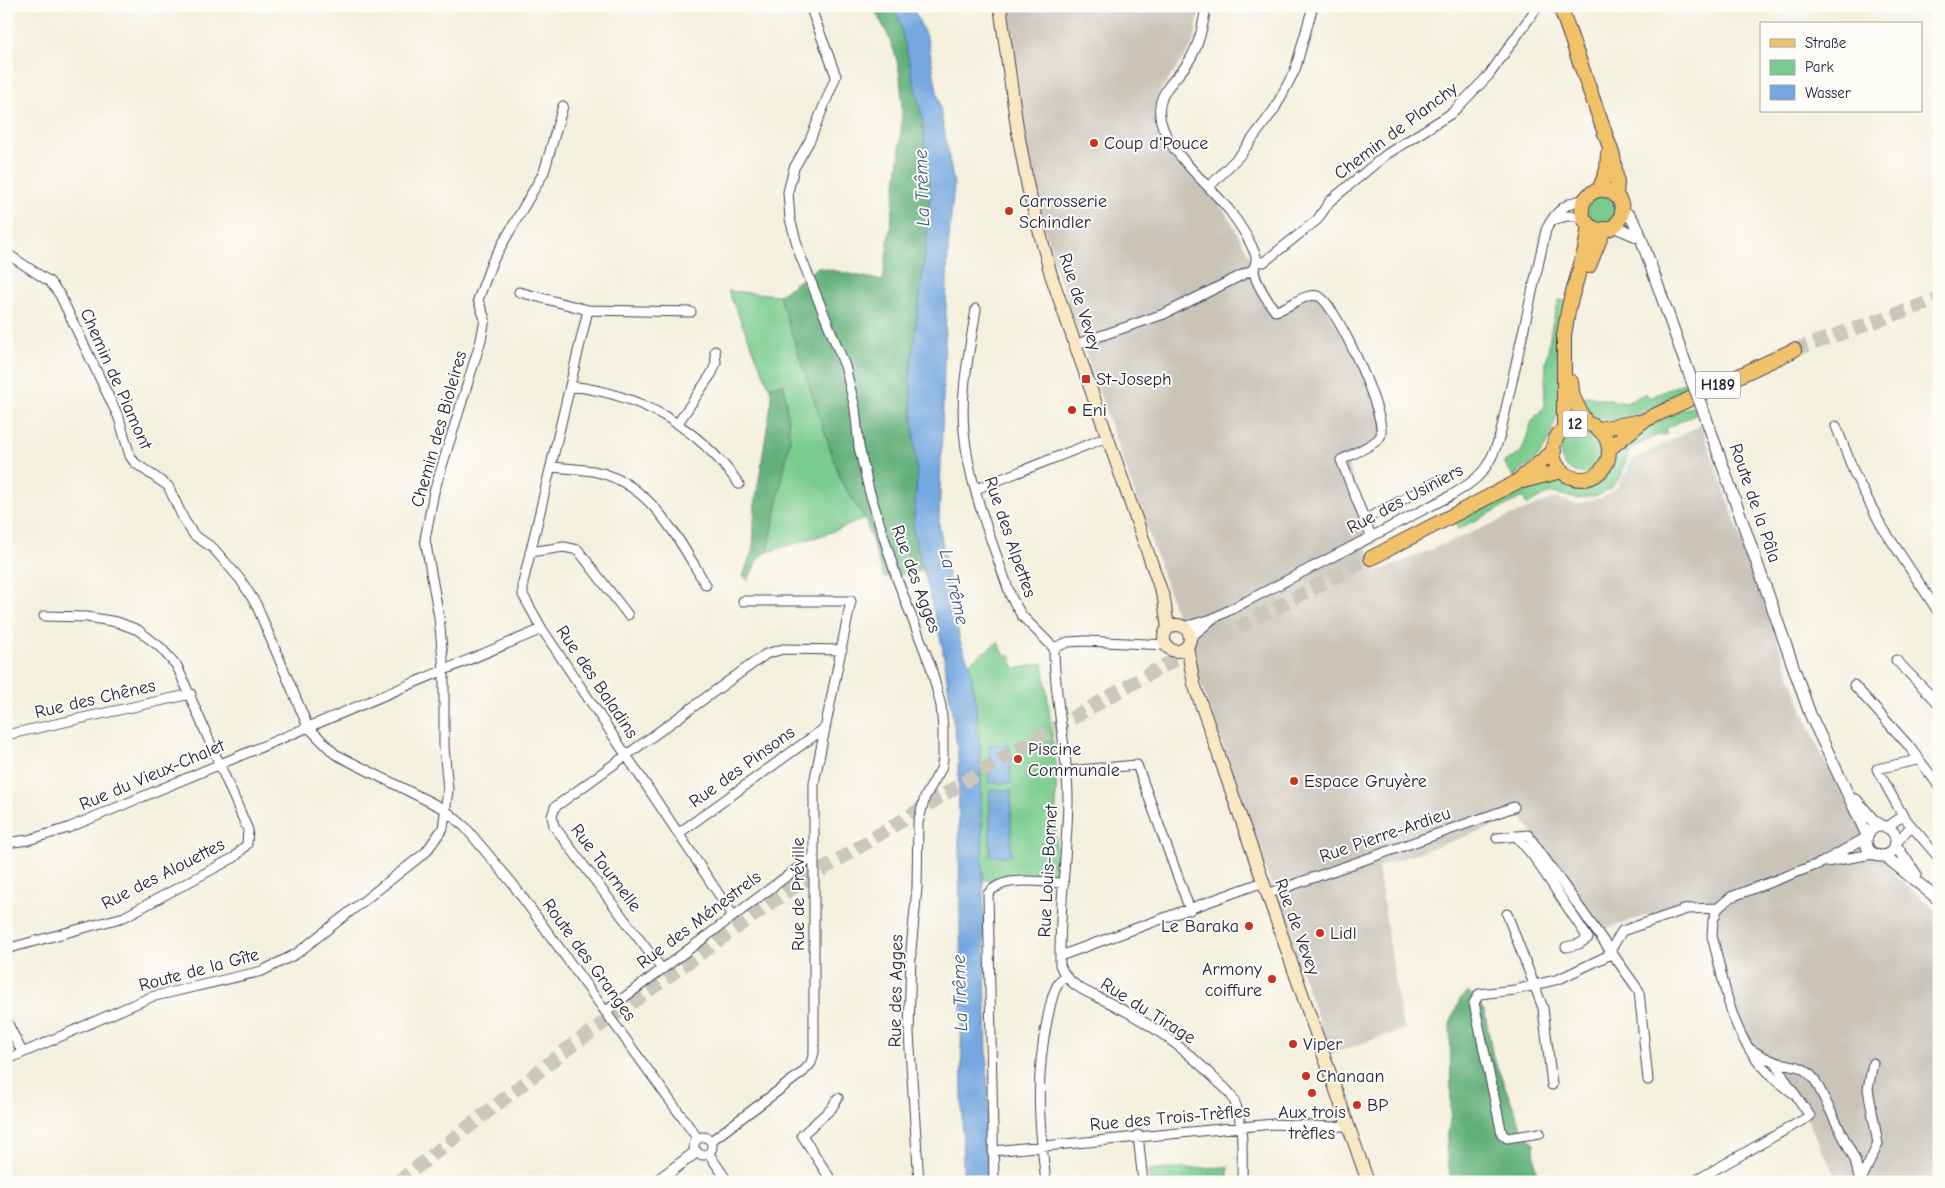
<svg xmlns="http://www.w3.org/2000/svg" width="1945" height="1188" font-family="'Comic Neue',sans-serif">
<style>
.industrial{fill:#c9c3b8}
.green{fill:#79cc8e;stroke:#4e7764}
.forest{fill:#62b079;stroke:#42695a}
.water{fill:#74a7e0;stroke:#4b648e}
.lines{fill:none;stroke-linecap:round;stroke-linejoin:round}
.trunk-tunnel{stroke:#cac7bd;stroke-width:14;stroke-dasharray:14 7;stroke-linecap:butt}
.minor-casing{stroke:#424153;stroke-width:11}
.tertiary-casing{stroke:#424153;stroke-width:13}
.secondary-casing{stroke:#424153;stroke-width:14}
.primary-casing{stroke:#424153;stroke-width:16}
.trunk-casing{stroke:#424153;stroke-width:16}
.minor{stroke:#fff;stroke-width:9}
.tertiary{stroke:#fff;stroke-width:11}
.secondary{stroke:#fae7c3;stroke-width:12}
.primary{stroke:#f2c26a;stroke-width:14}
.trunk{stroke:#f2c26a;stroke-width:14}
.rail{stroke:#22223b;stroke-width:2.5}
.tertiary-bridge-casing{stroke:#424153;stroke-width:13;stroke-linecap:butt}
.tertiary-bridge{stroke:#fff;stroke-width:11}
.poi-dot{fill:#c8321e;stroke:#fdfcf7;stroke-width:2}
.labels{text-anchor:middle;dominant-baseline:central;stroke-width:4;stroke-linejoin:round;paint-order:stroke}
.shield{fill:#fdfcf7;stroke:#646373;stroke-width:1}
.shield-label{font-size:16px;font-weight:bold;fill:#22223b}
.street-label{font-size:18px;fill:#22223b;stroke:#fdfcf7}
.poi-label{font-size:18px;fill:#22223b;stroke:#fdfcf7;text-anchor:start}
.water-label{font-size:19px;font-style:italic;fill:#43577d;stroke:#fdfcf7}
</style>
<rect width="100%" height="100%" fill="#fdfcf7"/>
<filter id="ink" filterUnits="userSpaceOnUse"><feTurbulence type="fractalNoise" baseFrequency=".02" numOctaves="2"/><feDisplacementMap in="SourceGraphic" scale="10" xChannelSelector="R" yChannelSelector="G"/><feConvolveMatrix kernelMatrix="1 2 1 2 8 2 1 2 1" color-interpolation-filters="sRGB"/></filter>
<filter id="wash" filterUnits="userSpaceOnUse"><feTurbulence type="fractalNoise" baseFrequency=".0096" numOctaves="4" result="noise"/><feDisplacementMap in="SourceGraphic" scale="20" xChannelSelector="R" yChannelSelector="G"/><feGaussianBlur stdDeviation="1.12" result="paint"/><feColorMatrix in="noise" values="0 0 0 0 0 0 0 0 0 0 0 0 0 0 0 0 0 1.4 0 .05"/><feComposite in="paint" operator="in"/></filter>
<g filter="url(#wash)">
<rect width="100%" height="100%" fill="#f4f0de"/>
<path class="industrial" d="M1009,6H1200L1195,38L1190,49L1158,94L1154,110L1158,134L1162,143L1215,198L1231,221L1276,305L1280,307L1318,294L1372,385L1385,422L1384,436L1381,445L1347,463L1378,542L1366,548L1377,572L1554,498L1577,504L1604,497L1617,487L1627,471L1630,461L1701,425L1803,712L1827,767L1856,817L1894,874L1939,913V1182H1839L1793,1093L1758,1057L1735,1021L1712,925L1701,897L1603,930L1521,817L1378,867L1400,1013L1405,1029L1330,1054L1054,263L1039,209L1027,153Z"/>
<path class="green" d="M1588 210a14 14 0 1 1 28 0a14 14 0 1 1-28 0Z
M728,291L779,295L841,481L865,519L826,534L768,552L790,438L784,384L769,386Z
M1559,300L1566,301C1563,348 1567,407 1544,449C1538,461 1523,469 1513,477L1504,462L1519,454L1523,448L1532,421L1544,407L1546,363L1552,325Z
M1685,382L1688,390C1659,404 1601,443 1580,402L1583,397L1587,396L1626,403L1646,393L1649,398Z
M1693,405L1696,414L1665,429L1667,434L1656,436L1630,449L1620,479L1611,488L1599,495L1577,499L1553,493L1545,495L1527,505L1523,497L1458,529L1455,522L1536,483L1552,480L1581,486L1596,483L1607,476L1622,447L1639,431Z
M1560 451a22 22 0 1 1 44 0a22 22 0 1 1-44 0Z
M998,642L1005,656L1010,655L1015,669L1043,663L1056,764V879L983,880C981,807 982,735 969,663Z
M1228,1167V1182H1149V1170Z"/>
<path class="forest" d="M872,6H891L898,15L922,116L930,193L926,246L910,376L917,478L913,529L924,570L884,578L865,519L841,481L779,295L818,267L883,281C890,217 907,140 900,77C897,52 885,27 872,6Z
M784,384L790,438L768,552L760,556L748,580L743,576L753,548L755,504L772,397L769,386Z
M1467,992L1475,997L1485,1013L1493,1057L1523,1131L1534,1144L1536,1172L1531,1182H1451L1446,1147L1451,1112L1450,1024L1460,999Z"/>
<path class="water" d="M891,6H912L928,41L954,185L948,247L939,524L960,642L969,663L976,704L980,751L990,1182H963L958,753L942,645L913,529L917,478L910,376L926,246L930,193L922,116L898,15Z
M989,745H1010L1011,783H989Z
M990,790H1011V856H990Z"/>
</g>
<g filter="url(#ink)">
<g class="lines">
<path class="trunk-tunnel" d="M1794,350L1939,299
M398,1182L570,1047L786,892L1010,754L1154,671L1371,558"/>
<defs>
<path id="minor" d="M810,6L836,76L810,140L794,168L788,192L790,219L800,255L845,366L855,408L859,447L869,490L897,579L931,667L941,706L943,730V759L941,769L925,797L918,823L917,888L911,950L909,1034L919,1182
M1206,6C1203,26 1199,47 1187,64C1178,77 1163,88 1160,105C1154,143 1207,181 1229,210C1239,223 1250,240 1256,256C1257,261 1254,265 1254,271C1255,283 1268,301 1275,311C1288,309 1305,292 1318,296C1335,301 1390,422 1380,437C1375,445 1350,455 1341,460L1371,536
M1210,186L1241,154L1274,110L1295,70L1313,6
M1553,220L1567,216H1583
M6,253L50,282L60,295L119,418L130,456L135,463L168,486L184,520L194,535L213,548L240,579L256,604L308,727L335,754L444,809L465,827L512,883L698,1139
M1256,261L1264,262L1317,220L1330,201L1387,154L1452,113L1489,75L1538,6
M519,292L588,310L691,312
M976,309C970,349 960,391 964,431C969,488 993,543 1011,597L1022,616L1054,648L1068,642L1085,641L1167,645
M588,310L523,583V595L542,629L732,914
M1074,345L1164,314L1254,269
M570,386C640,394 698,427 739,484
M678,423L712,373L716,363L715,351
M1836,426L1855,475L1881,525L1939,613
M551,467C565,468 579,469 593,471C651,482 678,539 706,585
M976,489L1107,437
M1364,520L1440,480
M530,552L564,547L578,550L628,615
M1184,627L1212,619L1450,496C1480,479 1490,468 1500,435L1546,230C1554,213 1566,201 1585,200
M1190,638L1210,621
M1054,648C1054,699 1068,749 1068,800C1067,855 1059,910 1060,965C1068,987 1090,993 1110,1003C1148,1022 1185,1048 1215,1079C1220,1084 1227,1089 1231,1095C1245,1116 1242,1158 1242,1182
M1896,660L1939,704
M1854,685L1908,745L1939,786
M6,735L191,694
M1917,760L1877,769L1903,816L1939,858
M1067,771L1137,765L1190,910
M1887,827L1903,816
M679,833L825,728
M1516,836L1533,856L1588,938L1579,944L1566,947
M1497,838L1528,835L1639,991L1648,1080
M1897,842L1911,826
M6,843L28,840L68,828L542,629
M1826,862L1873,854
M1267,894L1514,807
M1718,908L1713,921L1712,936C1730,1004 1731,1049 1793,1093
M1507,914L1543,1008L1552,1085
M6,949L124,917L235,857L247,844L248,830L177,666L160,647L138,630L117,622L87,617L44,616
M1060,956L1263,882
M661,968L554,826L552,816L555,807L766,654L783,649L842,650
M606,1011L814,856
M6,1020L22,1052
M1750,1049C1758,1054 1766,1059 1776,1062C1795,1067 1801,1063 1815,1080L1855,1160L1860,1182
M6,1060L151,997L262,971L296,954L426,852L443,828L448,790L444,747V670L439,617L425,539L434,492L481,340L485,319L478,300L492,262L544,172L563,106
M1540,1133L1507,1138L1502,1134L1474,1003L1479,994L1515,990L1559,979L1607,956L1622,931L1687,909L1718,908L1731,897L1821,863L1867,837
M1138,1135L1143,1182
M694 1146a9 9 0 1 1 18 0a9 9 0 1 1-18 0Z
M711,1141L803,1072L811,1063L814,1052V783L851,601H743
M993,1151L1273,1124L1333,1127L1349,1125
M709,1154L728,1182
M828,1182L831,1180L802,1135L831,1109L838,1098
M994,1182L988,894C1003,874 1042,883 1064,883
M1046,1182C1039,1123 1035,1080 1047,1021C1051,1004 1052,989 1064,976
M1693,1182L1810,1116L1788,1084L1775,1062
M1860,1182L1878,1144L1868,1089L1873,1063"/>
<path id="tertiary" d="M1622,210L1630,216L1637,227L1690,376
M1613,226L1641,238
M1706,418L1810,714L1867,835
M1856,800L1872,819L1882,826
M1866 841a15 15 0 1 1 30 0a15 15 0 1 1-30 0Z
M1896,846L1916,875
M1885,856L1939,900
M656,1182L696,1152"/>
<path id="secondary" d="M1000,6L1017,127L1028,188L1051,275L1164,599L1168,629
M1164 638a13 13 0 1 1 26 0a13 13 0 1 1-26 0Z
M1187,646L1194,684L1368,1182"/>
<path id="primary" d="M1560,6L1613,156L1617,183L1616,196
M1599,190L1607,170L1608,154
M1582 210a20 20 0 1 1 40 0a20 20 0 1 1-40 0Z"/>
<path id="trunk" d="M1589,266L1604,229
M1571,382L1573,397L1586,423
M1553 451a28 28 0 1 1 56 0a28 28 0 1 1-56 0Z
M1564,429V335L1569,306L1585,250L1589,225
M1599,429L1637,422
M1609,449L1643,421L1794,350
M1523,481L1562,471
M1371,558L1515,483L1554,451"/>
</defs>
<use href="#minor" class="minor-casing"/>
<use href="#tertiary" class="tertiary-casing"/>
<use href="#secondary" class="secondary-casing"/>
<use href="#primary" class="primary-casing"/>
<use href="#trunk" class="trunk-casing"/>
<use href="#minor" class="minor"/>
<use href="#tertiary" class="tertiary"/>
<use href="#secondary" class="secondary"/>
<use href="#primary" class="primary"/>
<use href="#trunk" class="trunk"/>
<path class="rail" d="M1932,1182L1939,1168"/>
<defs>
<path id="tertiary-bridge" d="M1690,376L1706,418"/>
</defs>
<use href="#tertiary-bridge" class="tertiary-bridge-casing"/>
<use href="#tertiary-bridge" class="tertiary-bridge"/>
</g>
</g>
<g class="poi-dot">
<circle cx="1094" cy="143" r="5"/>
<circle cx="1009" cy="211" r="5"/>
<rect x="1081" y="374" width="10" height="10" rx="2.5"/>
<circle cx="1072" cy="410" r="5"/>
<circle cx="1018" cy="759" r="5"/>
<circle cx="1294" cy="781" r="5"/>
<circle cx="1249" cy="926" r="5"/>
<circle cx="1320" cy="933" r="5"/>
<circle cx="1272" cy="979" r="5"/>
<circle cx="1293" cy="1044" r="5"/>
<circle cx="1306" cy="1076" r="5"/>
<circle cx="1312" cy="1093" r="5"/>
<circle cx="1357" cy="1105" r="5"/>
</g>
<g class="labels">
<g class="shield">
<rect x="1695.5" y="371.5" width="45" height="27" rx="4"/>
<rect x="1562.5" y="410.5" width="25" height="27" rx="4"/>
</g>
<g class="shield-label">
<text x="1718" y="385">H189</text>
<text x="1575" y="424">12</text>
</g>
<g class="street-label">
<text transform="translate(1396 131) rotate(-37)">Chemin de Planchy</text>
<text transform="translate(1080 302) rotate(72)">Rue de Vevey</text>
<text transform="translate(116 379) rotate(66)">Chemin de Piamont</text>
<text transform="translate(439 429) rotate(-74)">Chemin des Bioleires</text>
<text transform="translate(1405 499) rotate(-28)">Rue des Usiniers</text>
<text transform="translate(1755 503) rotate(71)">Route de la Pâla</text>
<text transform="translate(1010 537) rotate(71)">Rue des Alpettes</text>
<text transform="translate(916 579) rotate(70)">Rue des Agges</text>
<text transform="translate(597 682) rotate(56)">Rue des Baladins</text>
<text transform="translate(95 699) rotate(-13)">Rue des Chênes</text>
<text transform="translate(742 767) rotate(-36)">Rue des Pinsons</text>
<text transform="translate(152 775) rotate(-23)">Rue du Vieux-Chalet</text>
<text transform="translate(1385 835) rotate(-19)">Rue Pierre-Ardieu</text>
<text transform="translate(606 868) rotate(53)">Rue Tournelle</text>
<text transform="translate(1048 871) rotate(-87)">Rue Louis-Bornet</text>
<text transform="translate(163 874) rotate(-27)">Rue des Alouettes</text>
<text transform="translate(798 894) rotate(-90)">Rue de Préville</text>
<text transform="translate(699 920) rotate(-37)">Rue des Ménestrels</text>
<text transform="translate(1297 927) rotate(70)">Rue de Vevey</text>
<text transform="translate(589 960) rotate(54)">Route des Granges</text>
<text transform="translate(199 970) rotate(-15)">Route de la Gîte</text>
<text transform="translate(896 991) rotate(-89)">Rue des Agges</text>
<text transform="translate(1148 1011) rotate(32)">Rue du Tirage</text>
<text transform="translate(1170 1118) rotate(-5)">Rue des Trois-Trèfles</text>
</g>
<g class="poi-label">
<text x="1104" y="143">Coup d'Pouce</text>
<text x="1019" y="201">Carrosserie<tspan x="1019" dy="21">Schindler</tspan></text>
<text x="1096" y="379">St-Joseph</text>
<text x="1082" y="410">Eni</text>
<text x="1028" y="749">Piscine<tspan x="1028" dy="21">Communale</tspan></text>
<text x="1304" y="781">Espace Gruyère</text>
<text x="1239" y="926" text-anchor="end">Le Baraka</text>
<text x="1330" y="933">Lidl</text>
<text x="1262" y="969" text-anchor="end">Armony<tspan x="1262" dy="21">coiffure</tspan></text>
<text x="1303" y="1044">Viper</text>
<text x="1316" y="1076">Chanaan</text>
<text x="1367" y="1105">BP</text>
<text x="1312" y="1112" text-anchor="middle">Aux trois<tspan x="1312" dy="21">trèfles</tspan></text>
</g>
<g class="water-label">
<text transform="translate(922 188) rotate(-92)">La Trême</text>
<text transform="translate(954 587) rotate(77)">La Trême</text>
<text transform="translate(960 993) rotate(-92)">La Trême</text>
</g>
</g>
<rect width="1945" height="1188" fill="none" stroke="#fdfcf7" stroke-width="25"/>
<rect x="1760" y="22" width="162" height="90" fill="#fdfcf7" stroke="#a5a5ac"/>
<rect x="1770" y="39" width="25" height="8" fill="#f2c26a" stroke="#a5a5ac"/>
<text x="1805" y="48" font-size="15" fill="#22223b">Straße</text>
<rect x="1770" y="60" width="25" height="15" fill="#79cc8e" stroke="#a5a5ac"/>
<text x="1805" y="72" font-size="15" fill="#22223b">Park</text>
<rect x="1770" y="85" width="25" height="15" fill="#74a7e0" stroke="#a5a5ac"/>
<text x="1805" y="98" font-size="15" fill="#22223b">Wasser</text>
</svg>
